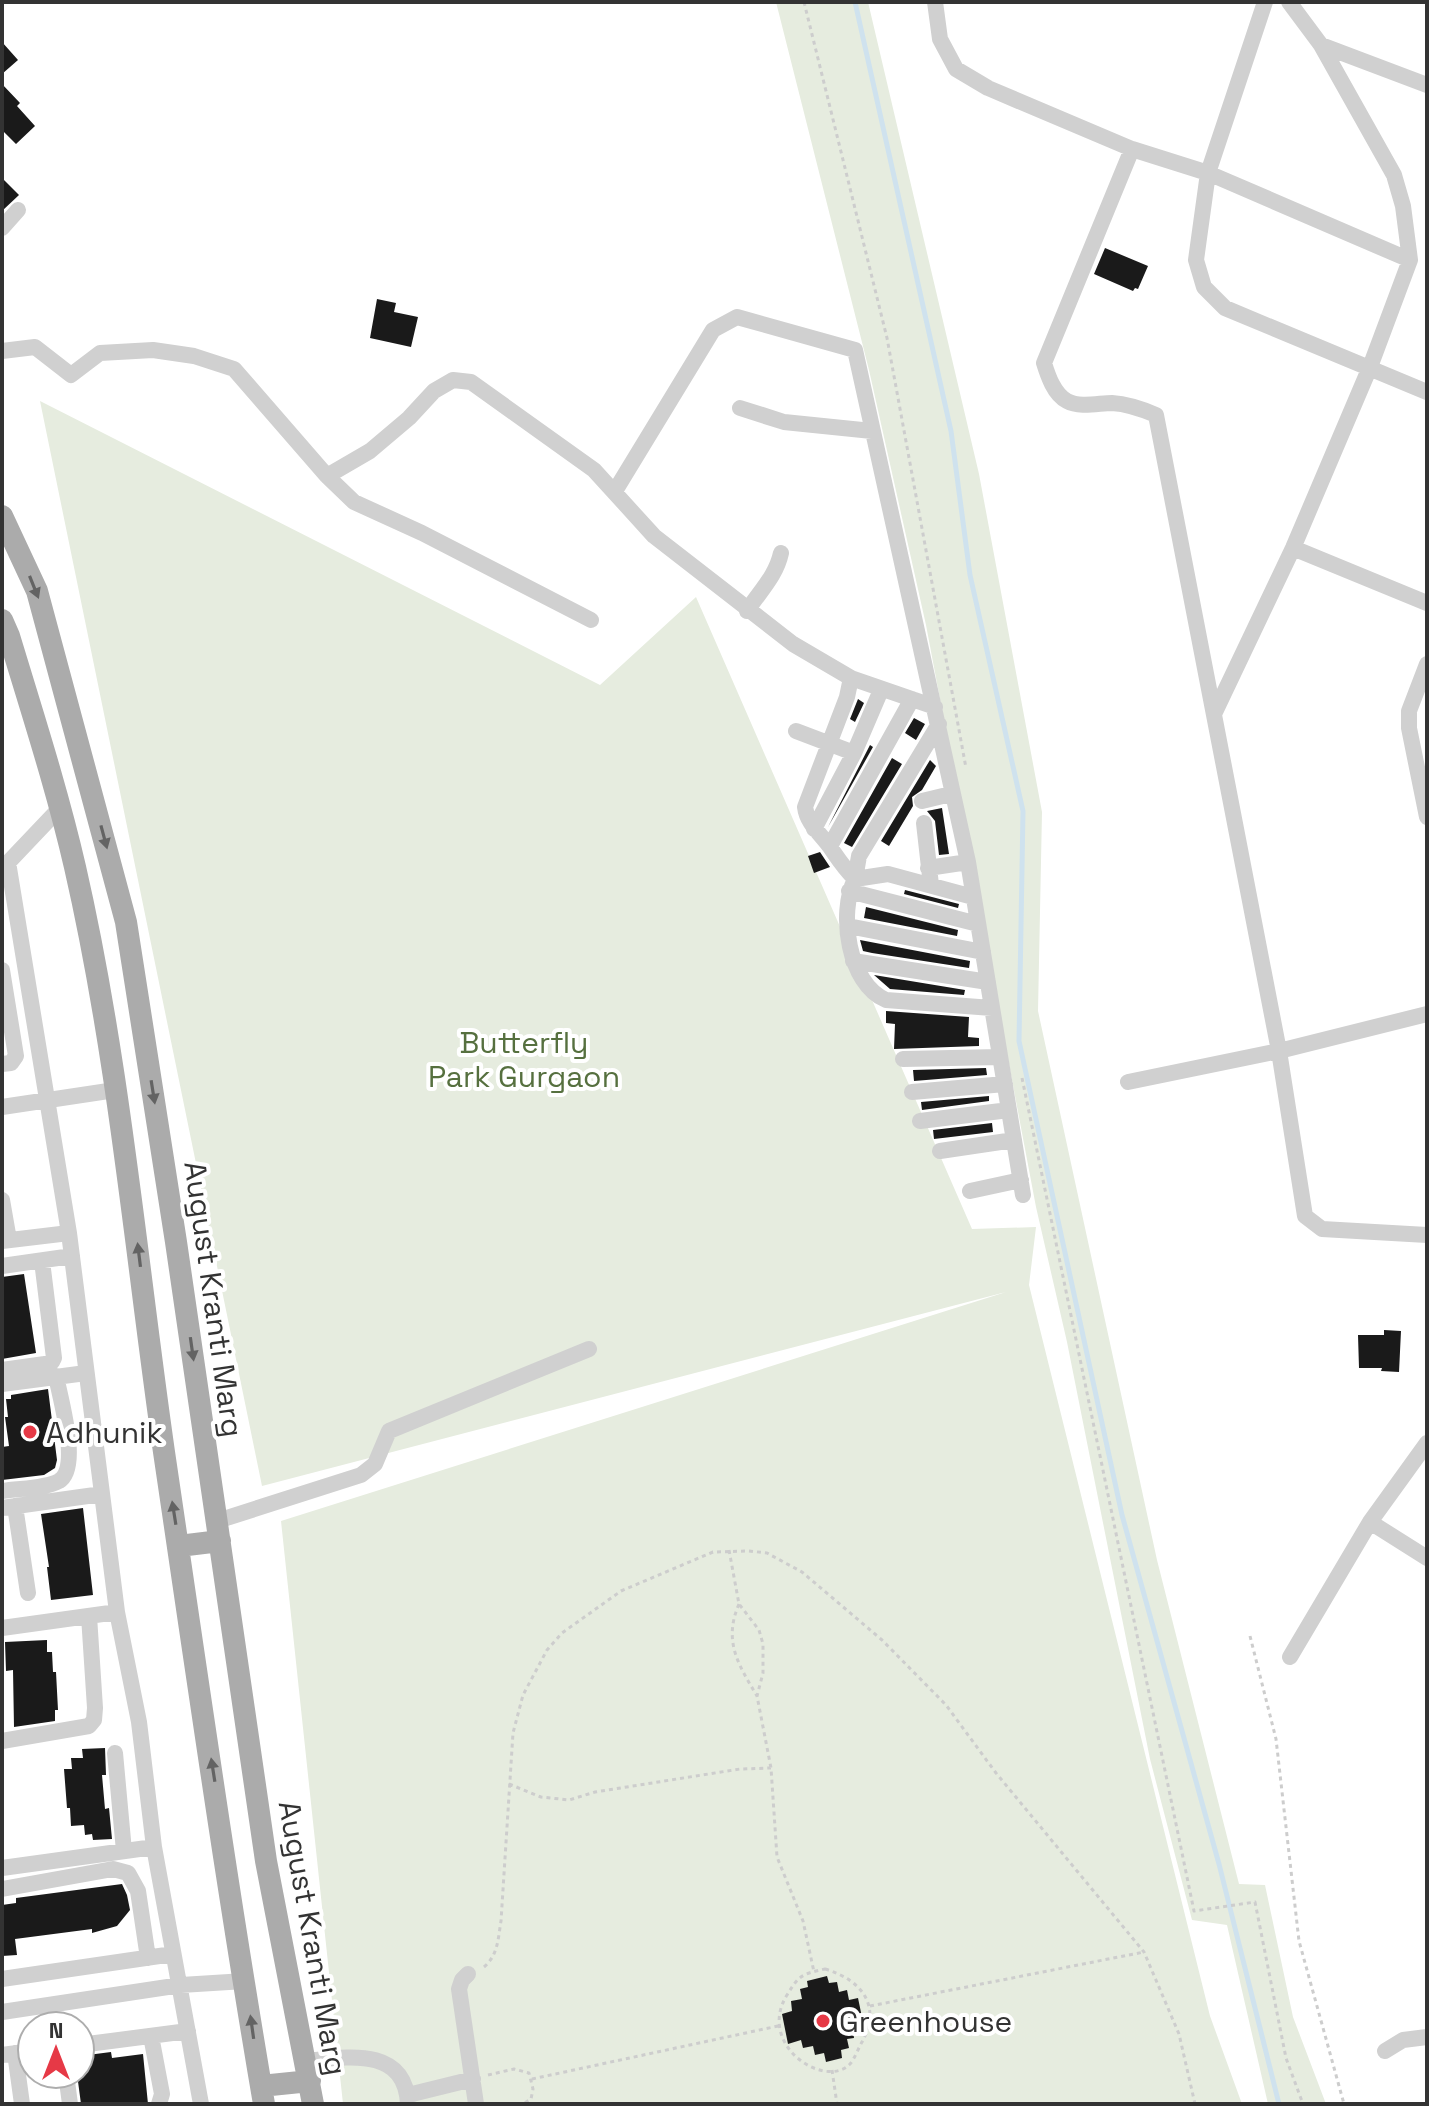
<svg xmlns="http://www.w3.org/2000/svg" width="1429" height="2106" font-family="'Space Grotesk',sans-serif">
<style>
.park{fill:#e6ecdf}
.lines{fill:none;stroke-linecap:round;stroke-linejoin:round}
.stream{stroke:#cfe2ee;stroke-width:5}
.building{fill:#1a1a1a}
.path{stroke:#cdcdcd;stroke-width:3;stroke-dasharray:4 4;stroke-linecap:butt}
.minor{stroke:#d0d0d0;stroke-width:16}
.major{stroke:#ababab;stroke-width:22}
.oneway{fill:#636363}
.poi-dot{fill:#e63946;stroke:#fff;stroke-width:3}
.labels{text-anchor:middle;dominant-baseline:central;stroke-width:8;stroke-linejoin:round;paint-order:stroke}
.park-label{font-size:30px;fill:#56703f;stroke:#fff}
.street-label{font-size:30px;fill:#333;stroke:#fff}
.poi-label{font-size:30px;fill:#333;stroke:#fff;text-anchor:start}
</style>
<rect width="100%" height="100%" fill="#fff"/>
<path class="park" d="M776,2H868L979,474L1042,812L1038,1011L1157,1560L1239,1884L1265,1885L1293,2017L1326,2104H1268L1227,1925L1192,1920L1150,1759L1067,1342L1036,1207L926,625L869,370Z
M40,401L600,685L696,597L972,1229L1036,1227L1029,1285L1210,2016L1242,2104H343L281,1521L1006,1292L262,1486Z"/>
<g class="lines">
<path class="stream" d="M855,2L951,431L970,575L1023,811L1019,1041L1122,1515L1219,1864L1279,2104"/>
</g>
<path class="building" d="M2,42L18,60L2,74Z
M2,84L20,103L17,106L35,126L16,144L2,130Z
M2,178L19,195L2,211Z
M1105,248L1148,266L1138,289L1135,288L1133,291L1094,274Z
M377,299L396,303L394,312L418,317L411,347L370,338Z
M858,699L864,703L855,722L850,719Z
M914,718L925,724L916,740L905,733Z
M870,745L873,747L828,827Z
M892,758L902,764L852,847L844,843Z
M930,760L936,766L922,790L912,797L913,806L889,846L881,841Z
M942,808L949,854L939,855L935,821L927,811Z
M820,852L830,867L814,873L808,856Z
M905,890L959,904L958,908L904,894Z
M866,907L958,930L957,936L864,918Z
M860,940L970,961L969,968L872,953L863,951Z
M874,975L965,990L964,995L890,989Z
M886,1011L969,1017L968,1037L979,1038V1046L894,1049L895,1024L886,1023Z
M986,1068L987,1075L914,1081L913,1070Z
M989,1096V1101L922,1110L921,1102Z
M992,1123L993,1132L934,1139L933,1130Z
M24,1274L36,1353L2,1359V1277Z
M1384,1330L1401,1331L1399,1372L1381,1371L1382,1368H1359L1358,1335H1384Z
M48,1389L57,1460L55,1468L44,1475L2,1480V1447L9,1446L5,1417H8L6,1399H11V1395Z
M83,1508L93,1595L51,1600L47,1567H49L41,1514Z
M47,1640V1652H52L53,1672H56L58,1710H55V1721L14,1727L13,1670L6,1671L5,1642Z
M105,1748L106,1775H102L105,1809L109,1808L112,1839L93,1840L92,1834L85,1835L84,1825L71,1826L70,1808H67L64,1769H72L71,1758H83L82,1749Z
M122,1884L127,1895L130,1910L117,1926L92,1933V1929L15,1939L17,1955L2,1956V1905L16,1903V1898Z
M827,1976L829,1983L837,1982L839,1992L847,1990L849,2000L858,1998L864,2027L853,2030L854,2038L847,2039L849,2048L841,2050L842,2058L826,2062L824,2053L815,2055L813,2046L803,2048L801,2040L788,2044L782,2014L792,2011L791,2001L802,1999L800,1989L808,1987L807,1981Z
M111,2052L112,2058L143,2054L148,2104H81L77,2074H80V2056Z"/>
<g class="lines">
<path class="path" d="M804,2L887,338L966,768
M1022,1078L1194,1911L1255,1902L1286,2058L1303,2104
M729,1550L739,1604L759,1630L763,1644V1673L757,1696L771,1768L777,1857L803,1921L814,1972
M739,1604C723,1641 738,1664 757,1696
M1250,1636L1276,1739L1299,1941L1344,2104
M509,1784L541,1797L569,1800L595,1792L740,1769L771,1768
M484,1967C498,1955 498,1939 501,1921L513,1733L523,1695L547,1650L562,1633L621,1591L713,1552L749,1551L767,1553L802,1572L882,1640L946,1705L996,1773L1144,1952L1179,2034L1195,2104
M825,1969C862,1980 882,2006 862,2042C858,2049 855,2058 850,2064C825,2090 756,2045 787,1995C799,1975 802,1974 825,1969Z
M870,2006L1144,1952
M832,2070L837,2104
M488,2075L514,2069L529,2073L533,2089L531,2099L523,2104
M532,2079L778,2026"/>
<path class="minor" d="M935,2L940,39L956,69L988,88L1132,149L1208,173L1410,260
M1265,2L1208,173L1196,260L1204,287L1225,308L1427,392
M1321,45L1427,85
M1132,149L1044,363C1048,376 1054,394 1067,401C1080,408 1099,403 1112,403C1128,404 1142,409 1156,415L1279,1051L1305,1216L1322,1229L1427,1235
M2,228L18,210
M2,351L35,347L71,375L100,353L153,350L194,356L234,369L327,476L370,451L409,418L434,391L453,380L471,382L594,470L654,536L793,644L851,678L935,707
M740,408L784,422L872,431
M327,476L354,502L422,533L591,620
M615,491L713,330L737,317L855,350L968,862L1023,1195
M1293,548L1427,603
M747,611C760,591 776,576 781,553
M1427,664L1409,711V728L1427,817
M851,678L847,697L805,807C807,824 821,834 830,847C839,860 843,867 855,879
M1215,712L1293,548L1370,367L1410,260L1403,206L1394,175L1321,45L1289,2
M796,731L854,753L881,690
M922,801L951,794
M924,823L931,885
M814,829L854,753
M830,846L912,699
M8,862L69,1233L117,1612L139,1722L154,1847L201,2104
M3,868L59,809
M928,868L968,862
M855,879L859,856L939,724
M849,891L978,924
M973,897L888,874L855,879C838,913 848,984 886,1000L992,1008
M848,926L983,952
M853,961L988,982
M2,970L16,1056L11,1063L2,1064
M903,1059L1000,1057
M1128,1082L1279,1051L1427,1014
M912,1092L1005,1084
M2,1107L115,1090
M920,1121L1009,1110
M940,1151L1014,1140
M970,1191L1021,1180
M2,1200L9,1240
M2,1241L69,1233
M2,1266L72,1256
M2,1370L45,1364L52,1362L54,1358L42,1261
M2,1384L86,1373
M2,1491C19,1488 44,1489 59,1481C81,1468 60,1398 56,1376
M15,1506L28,1593
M2,1508L102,1494
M217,1521L361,1475L375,1464L389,1431L589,1349
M1370,1522L1427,1558
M2,1628L117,1612
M1290,1657L1370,1522L1427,1443
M2,1741L89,1726L94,1720L95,1708L89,1616
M115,1753L124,1851
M2,1868L154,1847
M2,1889L113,1869L128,1873L138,1891L148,1958
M468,1974L462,1980L459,1989L476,2104
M2,1979L173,1954
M2,2012L181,1985L245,1981
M151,2036L162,2094L159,2104
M80,2045L188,2031
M1385,2051L1403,2040L1427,2037
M15,2053L22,2104
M2,2055L32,2051
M306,2061C347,2057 405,2046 408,2104
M66,2074L70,2104
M408,2095L473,2079"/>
<path class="major" d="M2,516L37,591L126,922L176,1242L266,1861L313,2104
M2,620L9,636C32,712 57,789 75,867C119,1059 136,1257 164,1452C196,1669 227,1887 264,2104
M179,1546L220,1541
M261,2086L310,2081"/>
</g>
<defs><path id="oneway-solid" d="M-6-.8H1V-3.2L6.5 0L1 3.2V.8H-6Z" transform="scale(2)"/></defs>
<g class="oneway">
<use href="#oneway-solid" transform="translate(34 587) rotate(68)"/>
<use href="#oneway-solid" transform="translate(104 837) rotate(75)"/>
<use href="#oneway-solid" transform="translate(153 1092) rotate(81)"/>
<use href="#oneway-solid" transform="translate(139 1255) rotate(-97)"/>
<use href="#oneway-solid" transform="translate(192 1349) rotate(82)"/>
<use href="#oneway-solid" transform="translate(174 1513) rotate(-99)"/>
<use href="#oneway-solid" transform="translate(213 1770) rotate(-99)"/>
<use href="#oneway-solid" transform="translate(252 2027) rotate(-98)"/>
</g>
<g class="poi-dot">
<circle cx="30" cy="1432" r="8"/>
<circle cx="823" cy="2021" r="8"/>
</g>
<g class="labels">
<g class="park-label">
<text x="524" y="1042">Butterfly<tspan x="524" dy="34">Park Gurgaon</tspan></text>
</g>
<g class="street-label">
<text transform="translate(214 1299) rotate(82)">August Kranti Marg</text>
<text transform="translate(313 1938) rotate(80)">August Kranti Marg</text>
</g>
<g class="poi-label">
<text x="46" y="1432">Adhunik</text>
<text x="839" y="2021">Greenhouse</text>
</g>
</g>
<rect width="1429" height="2106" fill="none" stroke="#333333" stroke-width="8"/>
<g transform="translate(56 2050)"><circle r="38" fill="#ffffff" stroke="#adadad" stroke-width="2"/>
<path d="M0-6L14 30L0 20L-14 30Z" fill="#e63946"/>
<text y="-12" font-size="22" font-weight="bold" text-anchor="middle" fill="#333333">N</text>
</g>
</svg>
